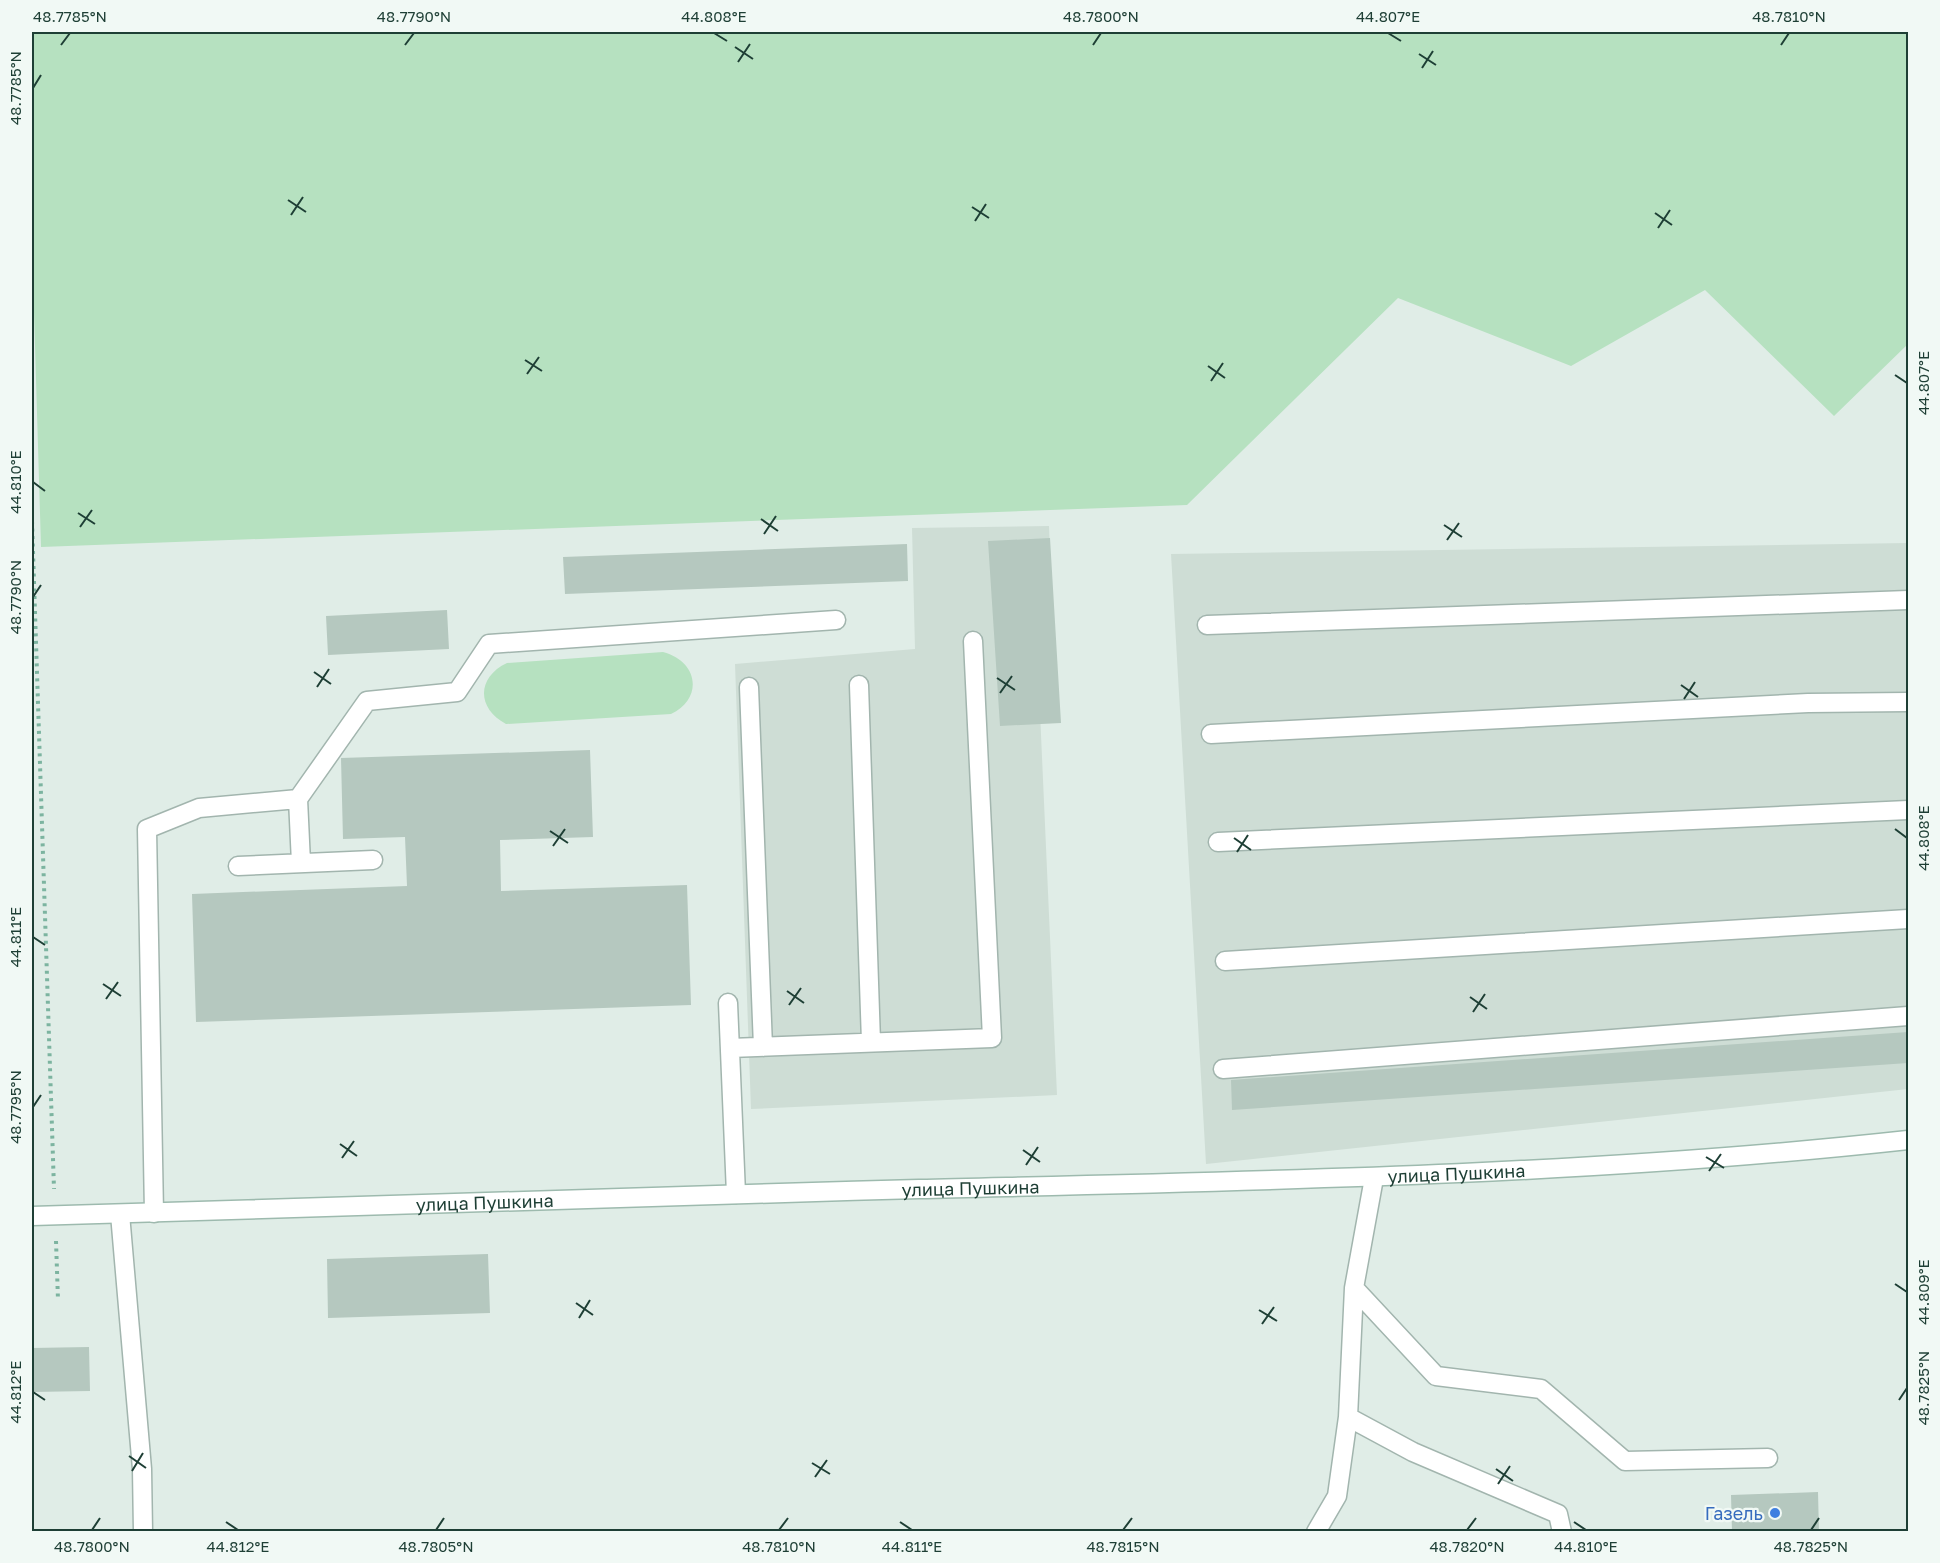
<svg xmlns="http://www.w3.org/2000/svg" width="1940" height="1563" font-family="'Golos Text',sans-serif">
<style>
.built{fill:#ceddd5}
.green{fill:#b6e1c0}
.building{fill:#b5c8bf}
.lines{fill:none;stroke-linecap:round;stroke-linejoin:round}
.lane-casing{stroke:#a2b5ae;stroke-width:21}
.secondary-casing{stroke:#9dbaae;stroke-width:21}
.path{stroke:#7cb4a0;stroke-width:4;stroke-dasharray:3 4.5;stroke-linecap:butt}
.lane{stroke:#fff;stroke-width:18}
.secondary{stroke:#fff;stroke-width:18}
.ticks{fill:none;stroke:#1e3f35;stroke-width:2}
.shop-dot{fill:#3f7fe0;stroke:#f1f9f5;stroke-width:2}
.labels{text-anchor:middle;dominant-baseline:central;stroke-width:4.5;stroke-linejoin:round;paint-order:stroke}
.street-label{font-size:18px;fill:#1e3f35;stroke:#f1f9f5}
.shop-label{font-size:18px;fill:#366cbe;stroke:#f1f9f5;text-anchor:end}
.neatline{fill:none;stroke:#1e3f35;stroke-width:2}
.ticks-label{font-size:15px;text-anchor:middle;fill:#1e3f35}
</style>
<rect width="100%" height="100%" fill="#e0ede7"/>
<path class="built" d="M1049,526L1056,711L1040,712L1057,1095L751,1109L735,664L915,649L912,528Z
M1908,543V1089L1206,1164L1171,554Z"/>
<path class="green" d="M32,32H1908V344L1834,416L1705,290L1571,366L1398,298L1187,505L41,547L32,245Z
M663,652C698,661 704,698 671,714L506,724C476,708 477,677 507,663Z"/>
<path class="building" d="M1050,538L1061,723L1000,726L988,541Z
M907,544L908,581L565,594L563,557Z
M447,610L449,649L328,655L326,616Z
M590,750L593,837L500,840L501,891L687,885L691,1005L196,1022L192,894L407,886L405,837L343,839L341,758Z
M1908,1032V1063L1232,1110L1231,1080Z
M488,1254L490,1313L328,1318L327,1259Z
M89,1347L90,1391L32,1392V1348Z
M1818,1492L1819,1532H1732L1731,1495Z"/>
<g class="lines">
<defs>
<path id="lane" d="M1207,625L1908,600
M859,685L871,1042
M749,687L763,1047
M1211,734L1808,703L1908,702
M298,799L301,863
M1218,842L1908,810
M238,866L373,860
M1225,961L1908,919
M728,1003L736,1194
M730,1048L992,1038L973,641
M1223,1069L1908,1016
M1374,1178L1354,1288L1348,1417L1413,1452L1558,1514L1562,1532
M154,1213L147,829L199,808L298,799L367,701L457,692L489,644L836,620
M120,1214L142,1469L143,1532
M1354,1288L1436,1376L1541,1389L1625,1461L1768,1458
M1316,1532L1337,1496L1348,1417"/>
<g id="secondary">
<path id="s1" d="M32,1216C327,1208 623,1197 919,1189C1249,1181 1580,1176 1908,1140"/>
</g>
</defs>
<use href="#lane" class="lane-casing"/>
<use href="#secondary" class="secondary-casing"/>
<path class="path" d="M32,521L54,1189
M56,1241L58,1300"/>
<use href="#lane" class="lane"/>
<use href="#secondary" class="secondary"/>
</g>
<path class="ticks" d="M714,33L727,41M1388,33L1401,41M61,45L70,33M405,45L414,33M1093,45L1101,33M1781,45L1789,33M735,47L753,59M1419,54L1436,65M738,62L750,44M1422,68L1433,51M33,88L41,75M288,200L306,212M972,207L989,218M1655,213L1672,225M291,215L303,197M975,221L986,204M1658,228L1670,210M525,360L542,371M1208,366L1225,378M527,374L539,357M1895,375L1907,383M1211,381L1223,363M33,482L45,491M78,513L95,524M761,519L778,531M1444,525L1462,537M80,527L92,510M764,534L776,516M1447,540L1459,523M33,597L41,585M314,672L331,684M997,678L1015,690M1681,685L1698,697M317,687L329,669M1000,693L1012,676M1684,699L1695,682M1895,829L1907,838M550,831L568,843M1234,838L1251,850M553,846L565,829M1237,852L1248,835M33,937L45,945M103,984L121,996M787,991L804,1003M1470,997L1487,1009M106,999L118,982M789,1005L801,988M1473,1012L1485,994M33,1107L41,1095M340,1144L357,1156M1023,1150L1040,1162M1706,1157L1724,1168M342,1158L354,1141M1026,1165L1038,1147M1709,1171L1721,1154M1895,1284L1907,1292M576,1303L593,1315M1259,1310L1277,1321M579,1318L590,1300M1262,1324L1274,1307M33,1392L45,1400M1899,1400L1907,1388M129,1456L146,1468M812,1463L830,1474M1496,1469L1513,1481M132,1471L143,1453M815,1477L827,1460M1498,1484L1510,1466M226,1522L238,1530M900,1522L912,1530M1574,1522L1586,1530M92,1530L100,1518M436,1530L444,1518M779,1530L788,1518M1123,1530L1132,1518M1467,1530L1476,1518M1811,1530L1819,1518"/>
<circle class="shop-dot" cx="1775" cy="1513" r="6"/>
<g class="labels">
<g class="street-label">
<text stroke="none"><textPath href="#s1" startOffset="1425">улица Пушкина</textPath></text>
<text stroke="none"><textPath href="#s1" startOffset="939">улица Пушкина</textPath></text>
<text stroke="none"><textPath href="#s1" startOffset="453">улица Пушкина</textPath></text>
</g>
<g class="shop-label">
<text x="1763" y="1513">Газель</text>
</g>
</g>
<rect width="1940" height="1563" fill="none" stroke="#f1f9f5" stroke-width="66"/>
<rect x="33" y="33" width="1874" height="1497" class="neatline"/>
<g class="ticks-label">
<text x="70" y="22">48.7785°N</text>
<text x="414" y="22">48.7790°N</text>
<text x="714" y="22">44.808°E</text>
<text x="1101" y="22">48.7800°N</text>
<text x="1388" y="22">44.807°E</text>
<text x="1789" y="22">48.7810°N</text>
<text transform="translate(16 88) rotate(-90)" y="5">48.7785°N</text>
<text transform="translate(1924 383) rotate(-90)" y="5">44.807°E</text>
<text transform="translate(16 482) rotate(-90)" y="5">44.810°E</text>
<text transform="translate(16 597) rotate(-90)" y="5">48.7790°N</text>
<text transform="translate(1924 838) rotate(-90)" y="5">44.808°E</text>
<text transform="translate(16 937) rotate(-90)" y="5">44.811°E</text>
<text transform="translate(16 1107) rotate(-90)" y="5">48.7795°N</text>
<text transform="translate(1924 1292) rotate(-90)" y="5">44.809°E</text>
<text transform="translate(1924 1388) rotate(-90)" y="5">48.7825°N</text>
<text transform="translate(16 1392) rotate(-90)" y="5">44.812°E</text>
<text x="92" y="1552">48.7800°N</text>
<text x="238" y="1552">44.812°E</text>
<text x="436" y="1552">48.7805°N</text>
<text x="779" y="1552">48.7810°N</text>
<text x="912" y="1552">44.811°E</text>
<text x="1123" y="1552">48.7815°N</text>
<text x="1467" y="1552">48.7820°N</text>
<text x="1586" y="1552">44.810°E</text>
<text x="1811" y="1552">48.7825°N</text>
</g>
</svg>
